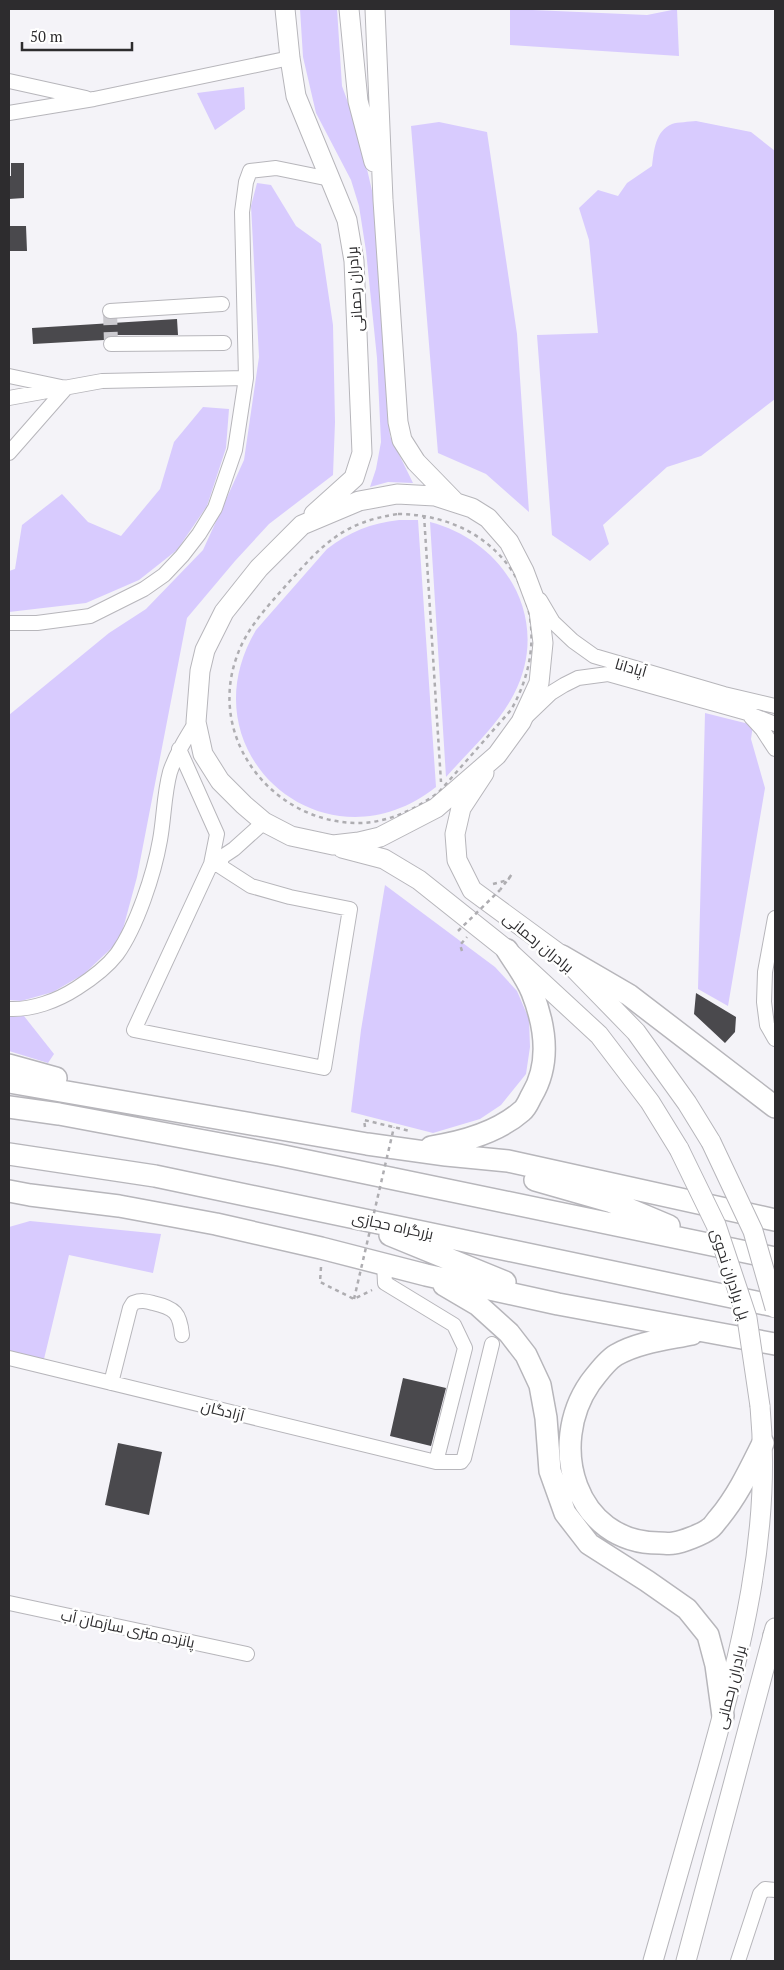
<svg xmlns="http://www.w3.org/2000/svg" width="784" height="1970" font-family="'PT Serif',Cairo,serif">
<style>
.green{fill:#d8cbfe}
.building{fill:#4a494d}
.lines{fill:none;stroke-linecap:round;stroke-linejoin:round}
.minor-tunnel{stroke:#cccbd0;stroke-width:14;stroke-dasharray:14 7;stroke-linecap:butt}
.minor-casing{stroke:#b7b6bb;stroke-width:16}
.major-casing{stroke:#b7b6bb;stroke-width:21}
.highway-casing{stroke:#b7b6bb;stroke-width:24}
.path{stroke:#aeadb1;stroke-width:2.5;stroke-dasharray:4 4;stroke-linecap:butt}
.minor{stroke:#fff;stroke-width:14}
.major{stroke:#fff;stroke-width:19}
.highway{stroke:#fff;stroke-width:21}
.major-bridge-casing{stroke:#b7b6bb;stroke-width:21;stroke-linecap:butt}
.path-bridge{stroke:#aeadb1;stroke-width:2.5;stroke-dasharray:4 4;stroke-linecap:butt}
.major-bridge{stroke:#fff;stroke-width:19}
.labels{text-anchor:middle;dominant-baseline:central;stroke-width:5;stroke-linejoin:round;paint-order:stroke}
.street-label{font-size:15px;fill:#2d2c2e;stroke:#fff}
</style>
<rect width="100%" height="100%" fill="#f4f3f8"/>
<path class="green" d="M300,9H337L342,86L358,130L376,208L390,436L413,483L388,482L370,487L376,469L381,442L377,358L366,251L359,206L351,180L316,113L303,57Z
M510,9L647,15L677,9L679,56L510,45Z
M244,87L245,109L215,130L197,93Z
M696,121L751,132L775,151V399L701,456L667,467L603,525L609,544L590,561L552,535L537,335L598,333L589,240L579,208L598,190L618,196L627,183L652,166C654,151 655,131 672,124C678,122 689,122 696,121Z
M439,122L487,132L517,334L529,512L486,474L438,453L411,126Z
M257,183L271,185L296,226L321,244L333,325L335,422L333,475L269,524L235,561L187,618L137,877L120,940L84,974L53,992L21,1001L9,1000V715L109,633L146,609L203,550L244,460L259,357L251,206Z
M203,407L229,409L226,448L207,506L177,550L139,580L86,603L9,612V571L15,569L22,525L62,494L88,522L121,536L160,489L174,442Z
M399,520H418L436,787C325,875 183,753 256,630L327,549C349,532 371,523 399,520Z
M430,522C506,542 552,620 514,694C498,725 469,751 446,777Z
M705,713L753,725L751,739L765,788L728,1006L698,989Z
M385,885L495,967L517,991L529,1019L530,1047L526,1074L501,1105L480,1119L433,1133L351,1112L361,1030Z
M24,1016L54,1054L48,1063L9,1051V1017Z
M30,1221L161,1234L153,1273L69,1255L44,1359L9,1352V1227Z"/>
<path class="building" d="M11,163H24V198L9,199V176H11Z
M9,226H26L27,251H9Z
M177,319L178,335H111L104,340L33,344L32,328Z
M696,993L736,1017L735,1032L725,1043L694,1014Z
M403,1378L446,1388L431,1446L390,1436Z
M118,1443L162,1452L149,1515L105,1505Z"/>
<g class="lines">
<path class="minor-tunnel" d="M110,311L111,344"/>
<defs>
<path id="minor" d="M9,81L86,98
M9,113L94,99L290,58
M110,311L222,304
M111,344L224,343
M9,376L66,388L9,453
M9,398L102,381L246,378
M540,600L553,622L573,641L594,656L724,694L775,706
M9,623H37L90,616L144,589L164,575L182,556L199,534L215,508L235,450L246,378L242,212L246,182L250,171L276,168L330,179
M527,716L551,693L564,685L578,678L608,674L747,713L775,724
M751,717L762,729L775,749
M179,749L217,834L211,864L134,1030L324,1068L350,909L290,897L251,886L220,866L222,857L234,849L264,822
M775,918L765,972L764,1002L767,1025L775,1039
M9,1009C32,1010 57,1001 77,988C91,979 107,967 117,954C137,926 154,874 160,840C164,818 164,794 170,772C176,754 186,738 196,722
M384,1263L385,1283L454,1325L465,1348L436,1462
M9,1358L436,1462H461L464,1458L492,1344
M111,1383L130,1308L133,1303C141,1300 146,1301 153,1303C175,1308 180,1313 182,1335
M9,1603L247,1654
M738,1961L760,1894L765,1889L775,1890"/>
<path id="major" d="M285,9L290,58L296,96L347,220L354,261L362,453L354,478L314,514
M349,9L358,101L374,162
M375,9L383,200L398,422L402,440L416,462L454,501
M397,494L435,496L472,508L488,518L509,542L524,571L539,611L543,643L539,683L521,722L497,755L436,808L380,837L359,842L333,845L291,836L264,822L244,805L220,781L203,754L196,722L200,671L205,650L224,612L259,568L302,525L359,501Z
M484,773L461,808L455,834L457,860L472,890L562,956L636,1032L687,1103L711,1142
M342,848L384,859L419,880L507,950L599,1035L650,1102L679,1149
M653,1961C671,1898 689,1835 707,1772C741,1650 772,1534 760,1406
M686,1961L775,1628"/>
<path id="highway" d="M562,956L629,995L775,1107
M9,1065L56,1078
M9,1082L367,1144L446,1155L508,1161L775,1220
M9,1107L59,1114L279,1155L775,1258
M431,1147C463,1142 497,1133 522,1111C527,1107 529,1100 532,1095C551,1063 545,1025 532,992C526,977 515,963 507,950
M9,1154L155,1176L775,1306
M535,1180L612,1202L669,1226
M9,1191L30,1195L119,1206L216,1224L321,1248L426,1275L558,1304L775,1344
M390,1235L505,1282
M444,1285L478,1305L509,1333L526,1355L540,1385L546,1418L550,1471L565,1513L589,1544L647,1581L687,1609L708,1635L716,1665L723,1716
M692,1334C668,1339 638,1342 616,1355C606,1361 597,1374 590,1383C547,1445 575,1543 659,1543C664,1543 670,1544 674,1543C682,1542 703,1534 709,1529C713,1527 716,1521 719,1518C738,1495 750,1469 763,1443
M774,1636L775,1634"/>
</defs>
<use href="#minor" class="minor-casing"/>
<use href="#major" class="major-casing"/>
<use href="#highway" class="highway-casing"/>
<path class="path" d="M398,514C507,515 565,615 511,710L439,792C416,809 391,821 363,823C275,826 206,740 237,656C247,627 269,605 289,582C324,543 344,522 398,514Z
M424,515L441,782
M493,884L508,880L512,874L500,890
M462,951L460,945L467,937
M365,1127L364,1120L410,1131
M321,1267L320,1282L354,1299L372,1290"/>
<use href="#minor" class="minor"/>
<use href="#major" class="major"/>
<use href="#highway" class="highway"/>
<defs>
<path id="major-bridge" d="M711,1142L753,1231L775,1308
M679,1149L716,1225L747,1318L760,1406"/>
</defs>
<use href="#major-bridge" class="major-bridge-casing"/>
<path class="path-bridge" d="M458,931L500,890
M354,1299L394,1127"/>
<use href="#major-bridge" class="major-bridge"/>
</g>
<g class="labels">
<g class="street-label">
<text transform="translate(354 289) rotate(-94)">برادران رحمانی</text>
<text transform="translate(631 667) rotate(16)">آپادانا</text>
<text transform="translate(539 942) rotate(39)">برادران رحمانی</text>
<text transform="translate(393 1225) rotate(12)">بزرگراه حجازی</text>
<text transform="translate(731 1274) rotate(72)">پل برادران نحوی</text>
<text transform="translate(223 1410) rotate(14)">آزادگان</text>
<text transform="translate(128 1628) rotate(12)">پانزده متری سازمان آب</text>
<text transform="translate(730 1687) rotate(-76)">برادران رحمانی</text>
</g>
</g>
<rect width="784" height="1970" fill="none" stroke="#2d2c2e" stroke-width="20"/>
<path d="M22 42v8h110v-8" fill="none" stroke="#2d2c2e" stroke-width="2.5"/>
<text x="30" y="42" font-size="15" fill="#2d2c2e" stroke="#ffffff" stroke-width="4" paint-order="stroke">50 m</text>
</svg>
